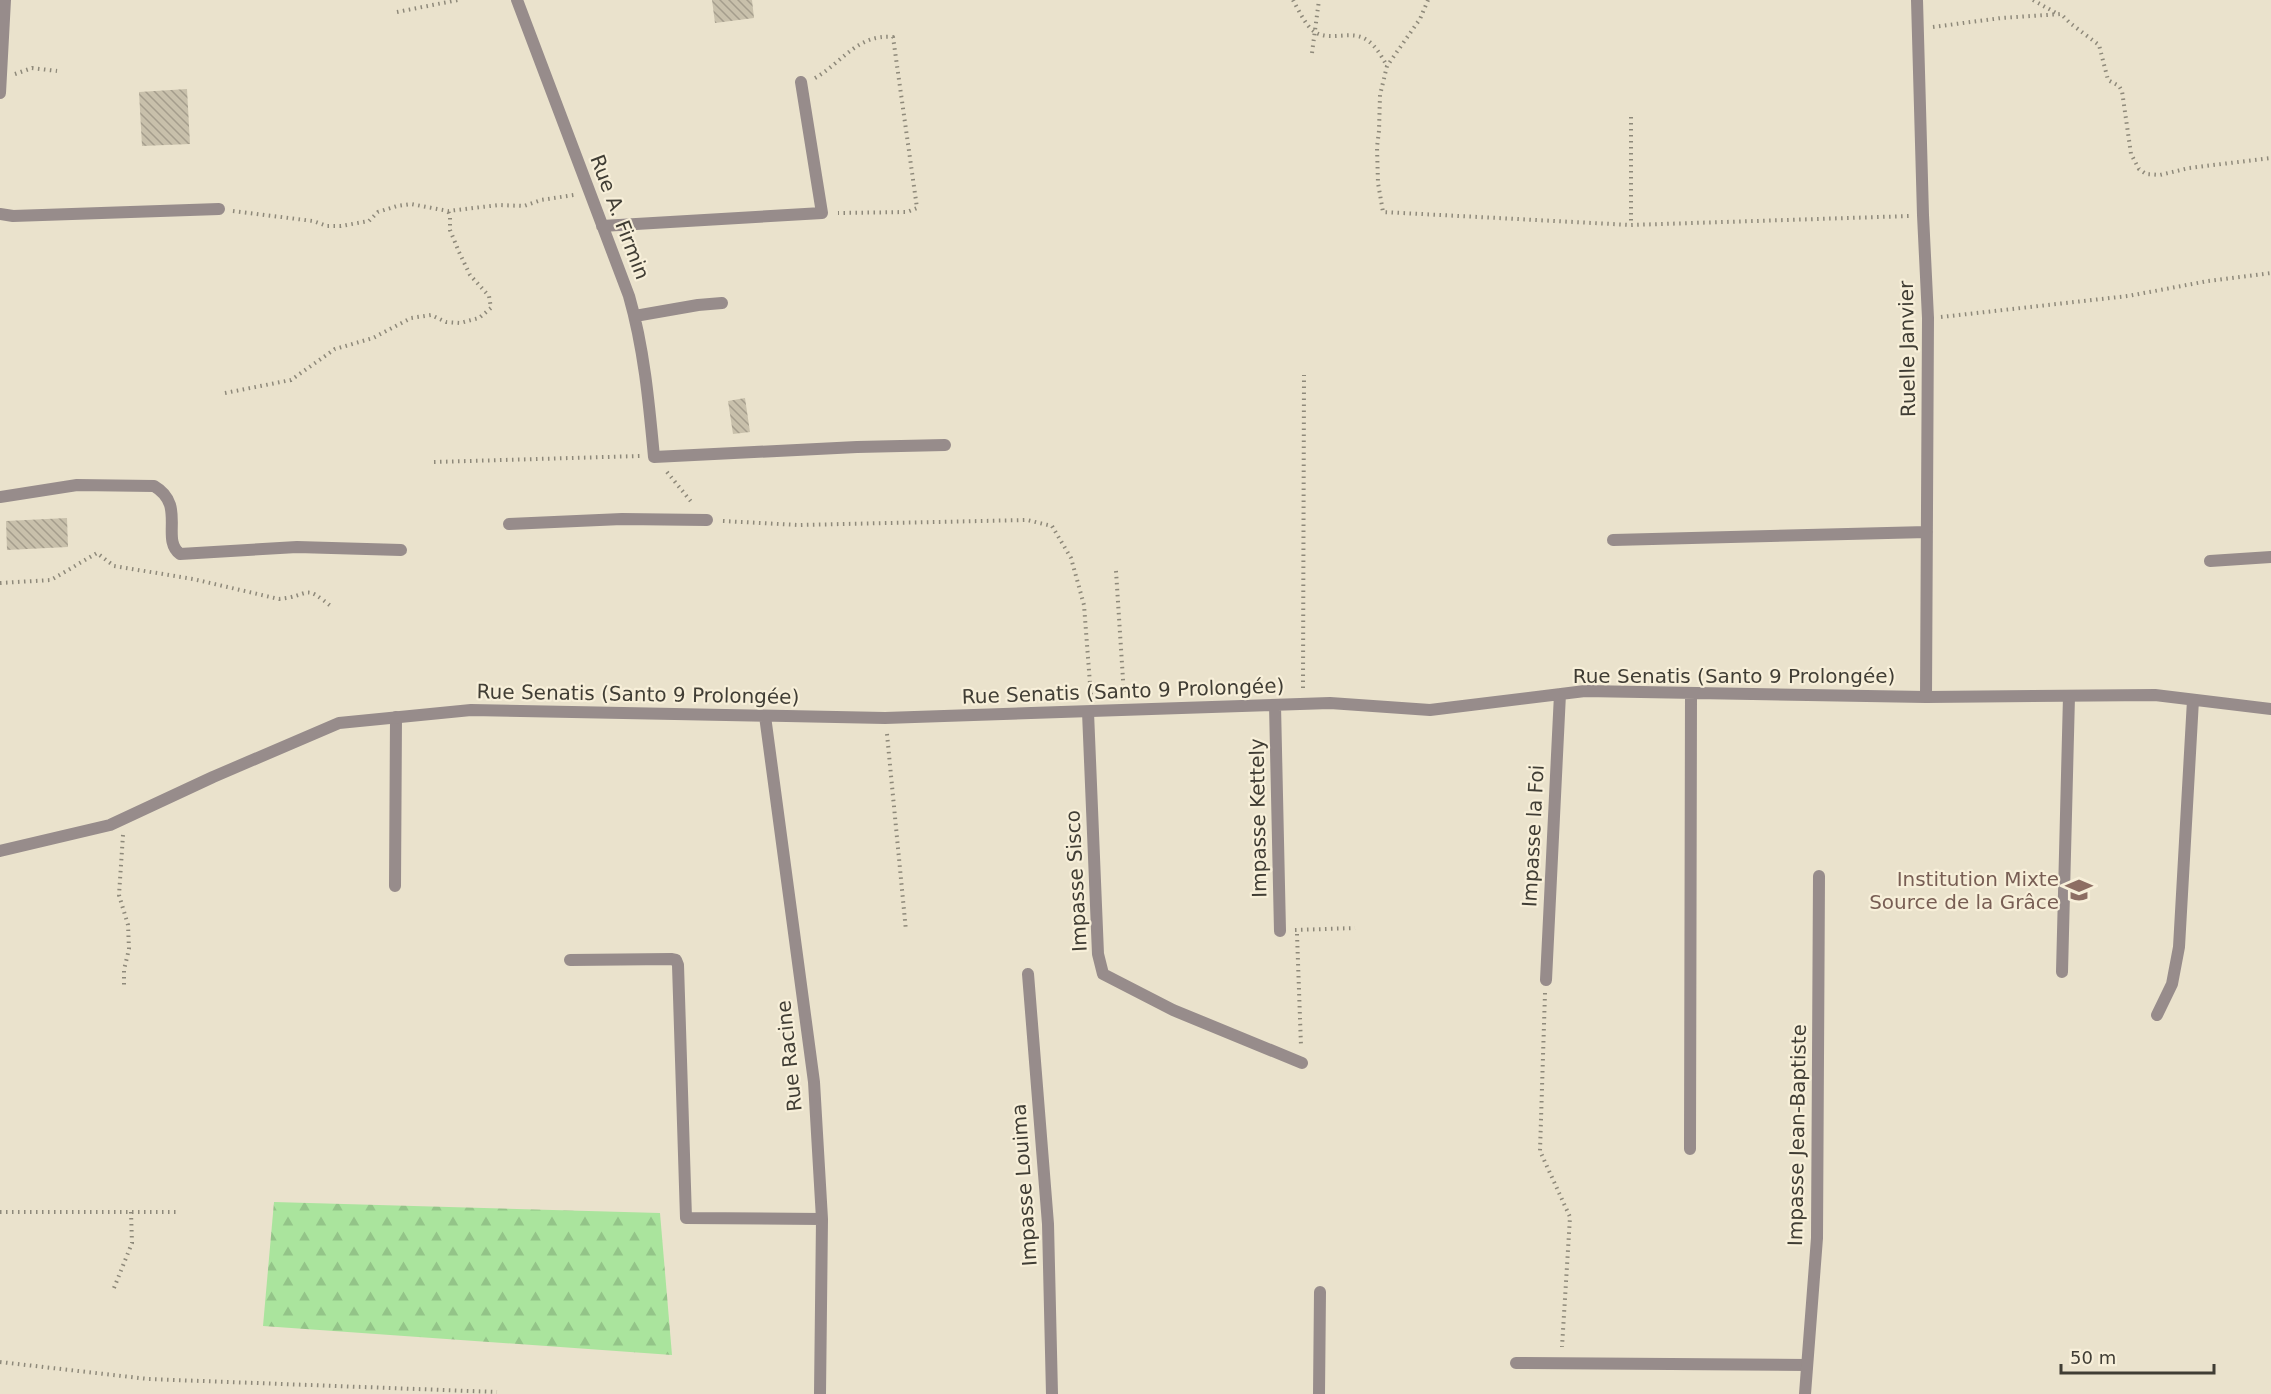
<svg xmlns="http://www.w3.org/2000/svg" width="2271" height="1394" font-family="'DejaVu Sans',sans-serif">
<style>
.forest{fill:url(#forest-firs)}
.building{fill:url(#building-back-hatch)}
.lines{fill:none;stroke-linecap:round;stroke-linejoin:round}
.path{stroke:#8e897a;stroke-width:4;stroke-dasharray:1.5 4.5;stroke-linecap:butt}
.lane{stroke:#978c8b;stroke-width:12}
.street{stroke:#978c8b;stroke-width:12}
.labels{text-anchor:middle;dominant-baseline:central;stroke-width:4.5;stroke-linejoin:round;paint-order:stroke}
.street-label{font-size:20px;fill:#403d34;stroke:#f7efd9}
.education-label{font-size:20px;fill:#785e54;stroke:#f7efd9;text-anchor:end}
</style>
<defs>
<pattern id="forest-firs" width="22" height="20" patternUnits="userSpaceOnUse" patternTransform="scale(1.5)"><rect width="22" height="20" fill="#aae49d"/><path d="M5 1l3.5 6h-7zM16 11l3.5 6h-7z" fill="#93c488"/></pattern>
<pattern id="building-back-hatch" width="6" height="6" patternUnits="userSpaceOnUse" patternTransform="scale(1.5)"><rect width="6" height="6" fill="#c8c0ab"/><path d="M-1 5l2 2M0 0l6 6M5-1l2 2" fill="none" stroke="#a49d8c"/></pattern>
</defs>
<rect width="100%" height="100%" fill="#eae2cc"/>
<path class="forest" d="M274,1202L660,1213L672,1355L263,1326Z"/>
<path class="building" d="M712,0H752L754,18L715,23Z
M187,89L190,144L142,146L139,92Z
M745,398L750,432L733,434L728,401Z
M67,518L68,547L7,550L6,521Z"/>
<g class="lines">
<path class="path" d="M1293,0C1298,9 1303,20 1310,28C1326,45 1350,28 1367,40C1376,46 1382,57 1387,66
M1428,0L1420,19L1387,66L1380,95L1379,131L1377,147L1378,183L1383,212L1631,225L1910,216
M2033,0L2056,13
M397,12L458,0
M1933,27L2001,18L2061,14L2070,23L2099,45L2108,80L2119,86L2122,91L2131,154L2139,169L2146,174L2160,175L2189,168L2271,158
M1312,53L1319,0
M15,74L32,68L57,71
M815,78C843,62 857,34 893,37L917,208L907,212L838,213
M1631,117V225
M233,211L313,221L327,226H341L369,221L378,212L397,206L411,204L448,211L499,205L524,206L541,200L574,195
M1941,317L2128,296L2208,281L2271,273
M225,393L291,380L335,349L373,338L411,318L431,315L446,322L460,323L479,318L491,308L489,296L470,275L459,252L450,230V216L448,211
M434,462L640,456
M667,472L693,504
M723,521L798,525L1027,520L1052,526L1071,558L1084,605L1091,697
M1116,571L1124,695
M0,583L51,580L97,553L114,566L193,579L279,599C312,596 302,582 333,608
M1303,688L1304,375
M887,734L906,931
M123,835L119,895L128,925L129,949L124,970V989
M1295,930L1355,928
M1297,934L1301,1046
M1545,993L1540,1151L1570,1217L1562,1347
M0,1212H176
M114,1288L132,1243L131,1212
M0,1362L148,1379L497,1392"/>
<path class="lane" d="M0,214L13,216L219,209
M1088,712L1098,954L1103,974L1173,1010L1302,1063
M395,886L396,717
M2062,972L2069,696
M1516,1363L1807,1365
M1319,1394L1320,1292"/>
<path class="street" d="M517,0L629,296C644,348 649,403 654,457L857,447L945,445
M1917,0L1923,215L1928,318L1926,697
M0,93L5,0
M602,226L822,213L801,82
M635,316L698,305L722,303
M0,497L77,485L154,486C187,505 160,539 180,554L297,547L401,550
M509,524L622,519L707,520
M1613,540L1927,532
M2210,561L2271,557
M1275,705L1280,931
M765,716L814,1082L822,1219L820,1394
M0,851L110,825L213,777L339,723L471,710L885,718L1330,703L1430,710L1585,691L1926,697L2155,695L2271,709
M570,960L671,959L676,960L678,965L686,1218L822,1219
M1028,974L1048,1224L1052,1394
M1546,980L1560,694
M2157,1015L2172,984L2179,947L2193,700
M1690,1149L1691,693
M1805,1394L1817,1238L1819,876"/>
</g>
<defs>
<symbol id="school-bare" viewBox="-9 -9 18 18"><path d="M0-5L7-2L0 1L-7-2ZM-4 1L0 2.5L4 1V4Q0 6-4 4Z" fill="#8d6e63" stroke="#f7efd9" stroke-width="2.5" paint-order="stroke"/></symbol>
</defs>
<g fill-rule="evenodd">
<use href="#school-bare" x="2060" y="871" width="38" height="38"/>
</g>
<g class="labels">
<g class="street-label">
<text transform="translate(620 217) rotate(69)">Rue A. Firmin</text>
<text transform="translate(1907 349) rotate(-91)">Ruelle Janvier</text>
<text x="1734" y="676">Rue Senatis (Santo 9 Prolongée)</text>
<text transform="translate(1123 691) rotate(-2)">Rue Senatis (Santo 9 Prolongée)</text>
<text transform="translate(638 694) rotate(1)">Rue Senatis (Santo 9 Prolongée)</text>
<text transform="translate(1258 818) rotate(-91)">Impasse Kettely</text>
<text transform="translate(1533 836) rotate(-87)">Impasse la Foi</text>
<text transform="translate(1076 881) rotate(-93)">Impasse Sisco</text>
<text transform="translate(789 1056) rotate(-96)">Rue Racine</text>
<text transform="translate(1797 1135) rotate(-89)">Impasse Jean-Baptiste</text>
<text transform="translate(1024 1185) rotate(-94)">Impasse Louima</text>
</g>
<g class="education-label">
<text x="2059" y="879">Institution Mixte<tspan x="2059" dy="23">Source de la Grâce</tspan></text>
</g>
</g>
<path d="M2061 1364v9h153v-9" fill="none" stroke="#403d34" stroke-width="3"/>
<text x="2070" y="1364" font-size="18" fill="#403d34" stroke="#f7efd9" stroke-width="4.5" paint-order="stroke">50 m</text>
</svg>
